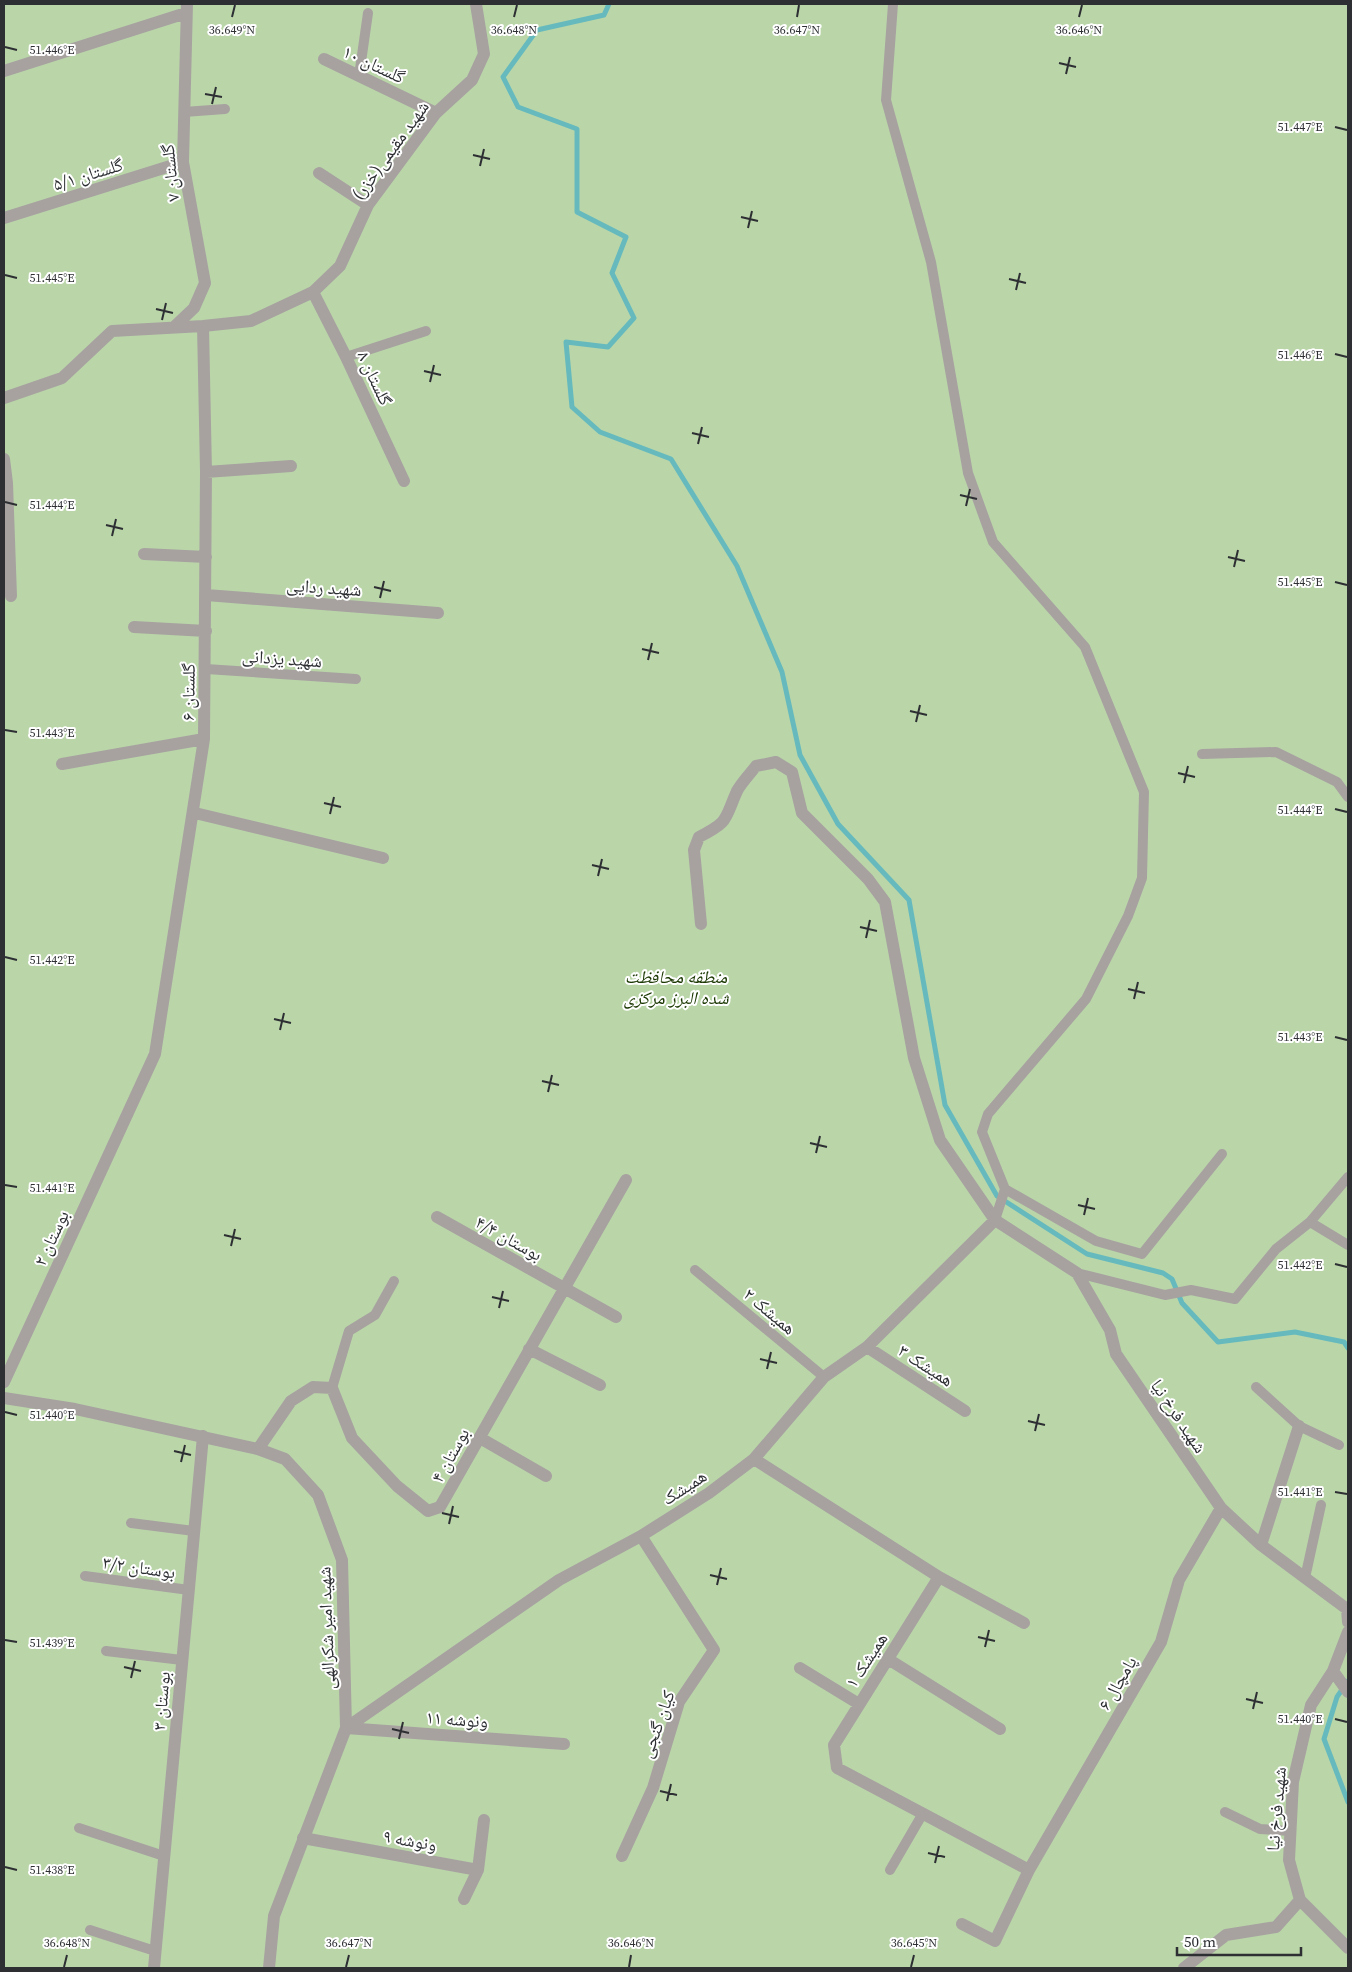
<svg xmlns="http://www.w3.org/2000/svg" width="1352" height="1972" font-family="'Source Serif 4','Noto Naskh Arabic',serif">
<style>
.green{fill:#bad6a9}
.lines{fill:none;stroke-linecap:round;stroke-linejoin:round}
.stream{stroke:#66babd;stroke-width:5}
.service{stroke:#a7a2a0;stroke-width:10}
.minor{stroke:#a7a2a0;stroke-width:12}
.tertiary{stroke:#a7a2a0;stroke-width:12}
.ticks{fill:none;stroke:#2d2f33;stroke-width:2}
.labels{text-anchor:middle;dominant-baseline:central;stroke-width:4;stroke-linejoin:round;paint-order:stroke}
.street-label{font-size:18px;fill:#2d2f33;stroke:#fff}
.park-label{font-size:18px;font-style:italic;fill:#1a3700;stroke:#fff}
.ticks-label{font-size:12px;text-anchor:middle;fill:#2d2f33;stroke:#fff;stroke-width:4;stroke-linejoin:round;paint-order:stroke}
</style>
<rect width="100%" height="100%" fill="#eef3fe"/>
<path class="green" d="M4,4H1348V1968H4Z"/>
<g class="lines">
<path class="stream" d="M609,4L604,15L537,30L503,77L518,107L577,129V212L626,237L612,273L634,318L608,347L566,342L572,407L600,432L671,459L737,566L782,672L800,755L838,824L909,900L945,1105L997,1196L1087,1254L1163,1273L1172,1279L1182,1303L1218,1342L1295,1332L1344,1342L1348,1348
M1348,1681L1337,1697L1324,1739L1348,1802"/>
<path class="service" d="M893,4L886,100L931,262L968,473L993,542L1085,647L1144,792L1142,878L1128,916L1086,999L988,1114L982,1132L1005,1189L1096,1241L1142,1254L1222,1154
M359,76L368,13
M184,112L225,109
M346,357L426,331
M206,669L356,679
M1202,754L1276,752L1337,782L1348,797
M995,1220L1005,1189
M1310,1222L1348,1245
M695,1270L824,1377
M1077,1273L1165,1295L1191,1290L1235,1299L1276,1249L1310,1222L1348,1177
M1256,1387L1299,1426L1339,1445
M332,1388L349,1331L375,1315L394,1281
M131,1523L194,1531
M85,1576L189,1590
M1305,1578L1321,1505
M106,1651L182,1660
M1225,1812L1260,1829L1290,1831
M79,1828L164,1856
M890,1870L922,1815
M90,1930L155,1951"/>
<path class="minor" d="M324,59L436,113
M4,71L186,13
M319,173L368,205
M4,218L183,162
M313,292L346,357L404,481
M175,326L194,308L205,283L183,162L187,4
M4,398L62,378L112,331L203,326L251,321L313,292L340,266L368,205L436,113L472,80L484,54L476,4
M4,459L7,483L11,596
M206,472L291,466
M144,554L206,557
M206,595L438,613
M134,627L206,631
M62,764L204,739
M195,813L383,858
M701,924L694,850L699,837C730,821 724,820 737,791C742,782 750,774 756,766L776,762L792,772L802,813L868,879L885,902L914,1058L940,1140L995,1220L1077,1273L1110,1330L1116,1354L1221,1508L1261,1545L1347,1609L1348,1622
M437,1217L616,1317
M867,1347L965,1411
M529,1349L600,1385
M4,1382L155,1054L204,739L206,472L203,326
M480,1438L546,1476
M258,1449L291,1401L313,1387L332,1388L352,1438L397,1486L428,1511L440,1507L626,1180
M754,1459L939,1577L834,1745L837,1768L1029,1870
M1261,1545L1299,1426
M939,1577L1024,1623
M1348,1632L1333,1671L1311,1705L1293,1782L1289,1860L1300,1900L1348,1948
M888,1659L1000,1729
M800,1668L859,1704
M1333,1671L1348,1692
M346,1728L559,1580L641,1536L709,1493L754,1459L824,1377L867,1347L995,1220
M346,1728L564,1744
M303,1838L478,1870L464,1899
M622,1856L653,1788L679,1702L714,1650L641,1536
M478,1870L484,1820
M962,1924L995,1941L1029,1870L1161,1642L1179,1580L1221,1508
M154,1968L203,1436
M1184,1968L1226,1935L1276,1927L1300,1900"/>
<path class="tertiary" d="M4,1398L75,1409L258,1449L285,1459L318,1495L342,1560L346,1728L274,1916L269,1968"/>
</g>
<path class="ticks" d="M232,17L235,5M514,17L517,5M797,17L799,5M1079,17L1082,5M5,47L17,50M1059,63L1076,67M1066,74L1070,57M205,94L222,97M212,104L216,87M1335,127L1347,130M473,155L490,159M480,166L484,149M741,217L758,221M748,228L752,211M5,275L17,278M1009,279L1026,283M1016,290L1020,273M156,309L173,313M162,320L166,303M1335,354L1347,357M424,371L441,375M430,382L434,365M692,433L709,437M698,444L702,427M960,495L977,499M5,502L17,505M966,506L970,489M106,525L123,529M112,536L116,519M1228,557L1245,561M1234,567L1238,550M1335,582L1347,585M374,587L391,591M380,598L384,581M642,649L659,653M648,660L652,643M910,711L927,715M916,722L920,705M5,730L17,732M1178,773L1195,777M1184,783L1188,766M324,803L341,807M1335,809L1347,812M330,814L334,797M592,865L609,869M598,876L602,859M860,927L877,931M866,938L870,920M5,957L17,960M1128,989L1145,993M1134,999L1138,982M274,1019L291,1023M280,1030L284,1013M1335,1037L1347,1040M542,1081L559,1085M548,1092L552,1075M810,1143L827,1147M816,1153L820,1136M5,1185L17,1187M1078,1205L1095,1209M1084,1215L1088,1198M224,1235L241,1239M231,1246L235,1229M1335,1264L1347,1267M492,1297L509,1301M499,1308L503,1291M760,1359L777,1363M767,1369L771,1352M5,1412L17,1415M1028,1421L1045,1425M1035,1431L1039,1414M174,1451L191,1455M181,1462L185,1445M1335,1492L1347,1494M442,1513L459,1517M449,1524L453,1506M710,1575L727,1579M717,1585L721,1568M978,1637L995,1641M5,1640L17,1642M985,1647L989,1630M124,1667L141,1671M131,1678L135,1661M1246,1699L1263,1703M1253,1709L1257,1692M1335,1719L1347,1722M392,1729L409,1733M399,1739L403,1722M660,1791L677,1795M667,1801L671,1784M928,1853L945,1857M935,1863L939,1846M5,1867L17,1870M64,1967L67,1955M346,1967L349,1955M629,1967L631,1955M911,1967L914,1955"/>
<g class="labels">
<g class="street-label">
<text transform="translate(374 64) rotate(25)">گلستان ۱۰</text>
<text transform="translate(390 150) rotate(-54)">شهید مقیمی(‌خزر)</text>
<text transform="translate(170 173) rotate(-96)">گلستان ۷</text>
<text transform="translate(88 174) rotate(-17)">گلستان ۵/۱</text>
<text transform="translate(375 378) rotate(65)">گلستان ۸</text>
<text transform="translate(324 587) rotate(4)">شهید ردایی</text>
<text transform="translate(282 658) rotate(4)">شهید یزدانی</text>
<text transform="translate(188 692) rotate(-89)">گلستان ۶</text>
<text transform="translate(51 1238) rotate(-65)">بوستان ۲</text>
<text transform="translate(509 1238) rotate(29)">بوستان ۴/۴</text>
<text transform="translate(770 1311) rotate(40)">همیشک ۲</text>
<text transform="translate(926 1365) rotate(33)">همیشک ۳</text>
<text transform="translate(1179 1416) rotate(56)">شهید فرخ نیا</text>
<text transform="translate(450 1455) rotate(-61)">بوستان ۴</text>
<text transform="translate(684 1487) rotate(-33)">همیشک</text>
<text transform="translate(139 1567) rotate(8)">بوستان ۳/۲</text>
<text transform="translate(326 1628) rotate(-92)">شهید امیر شکرالهی</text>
<text transform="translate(866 1660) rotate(-57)">همیشک ۱</text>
<text transform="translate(1117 1683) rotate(-60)">پامچال ۶</text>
<text transform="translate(161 1701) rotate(-85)">بوستان ۳</text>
<text transform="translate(457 1719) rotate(4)">ونوشه ۱۱</text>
<text transform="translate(657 1724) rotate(-70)">کیان گنجی</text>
<text transform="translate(1276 1809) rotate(-85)">شهید فرخ نیا</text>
<text transform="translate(410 1840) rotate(10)">ونوشه ۹</text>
</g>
<g class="park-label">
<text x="676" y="976">منطقه محافظت<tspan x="676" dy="21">شده البرز مرکزی</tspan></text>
</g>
</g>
<g class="ticks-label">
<text x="232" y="34">36.649°N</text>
<text x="514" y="34">36.648°N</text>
<text x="797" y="34">36.647°N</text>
<text x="1079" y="34">36.646°N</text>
<text x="52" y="54">51.446°E</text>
<text x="1300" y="131">51.447°E</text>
<text x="52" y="282">51.445°E</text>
<text x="1300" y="359">51.446°E</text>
<text x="52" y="509">51.444°E</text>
<text x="1300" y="586">51.445°E</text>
<text x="52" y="737">51.443°E</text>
<text x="1300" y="814">51.444°E</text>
<text x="52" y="964">51.442°E</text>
<text x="1300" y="1041">51.443°E</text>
<text x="52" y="1192">51.441°E</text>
<text x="1300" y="1269">51.442°E</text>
<text x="52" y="1419">51.440°E</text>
<text x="1300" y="1496">51.441°E</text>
<text x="52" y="1647">51.439°E</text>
<text x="1300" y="1723">51.440°E</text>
<text x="52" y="1874">51.438°E</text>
<text x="67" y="1947">36.648°N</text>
<text x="349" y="1947">36.647°N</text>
<text x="631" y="1947">36.646°N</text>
<text x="914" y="1947">36.645°N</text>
</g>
<rect width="1352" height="1972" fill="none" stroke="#2d2f33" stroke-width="10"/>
<path d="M1177 1947v8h124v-8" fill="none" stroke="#2d2f33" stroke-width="2.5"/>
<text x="1184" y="1947" font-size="15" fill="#2d2f33" stroke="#ffffff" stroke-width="4" paint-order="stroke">50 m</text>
</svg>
